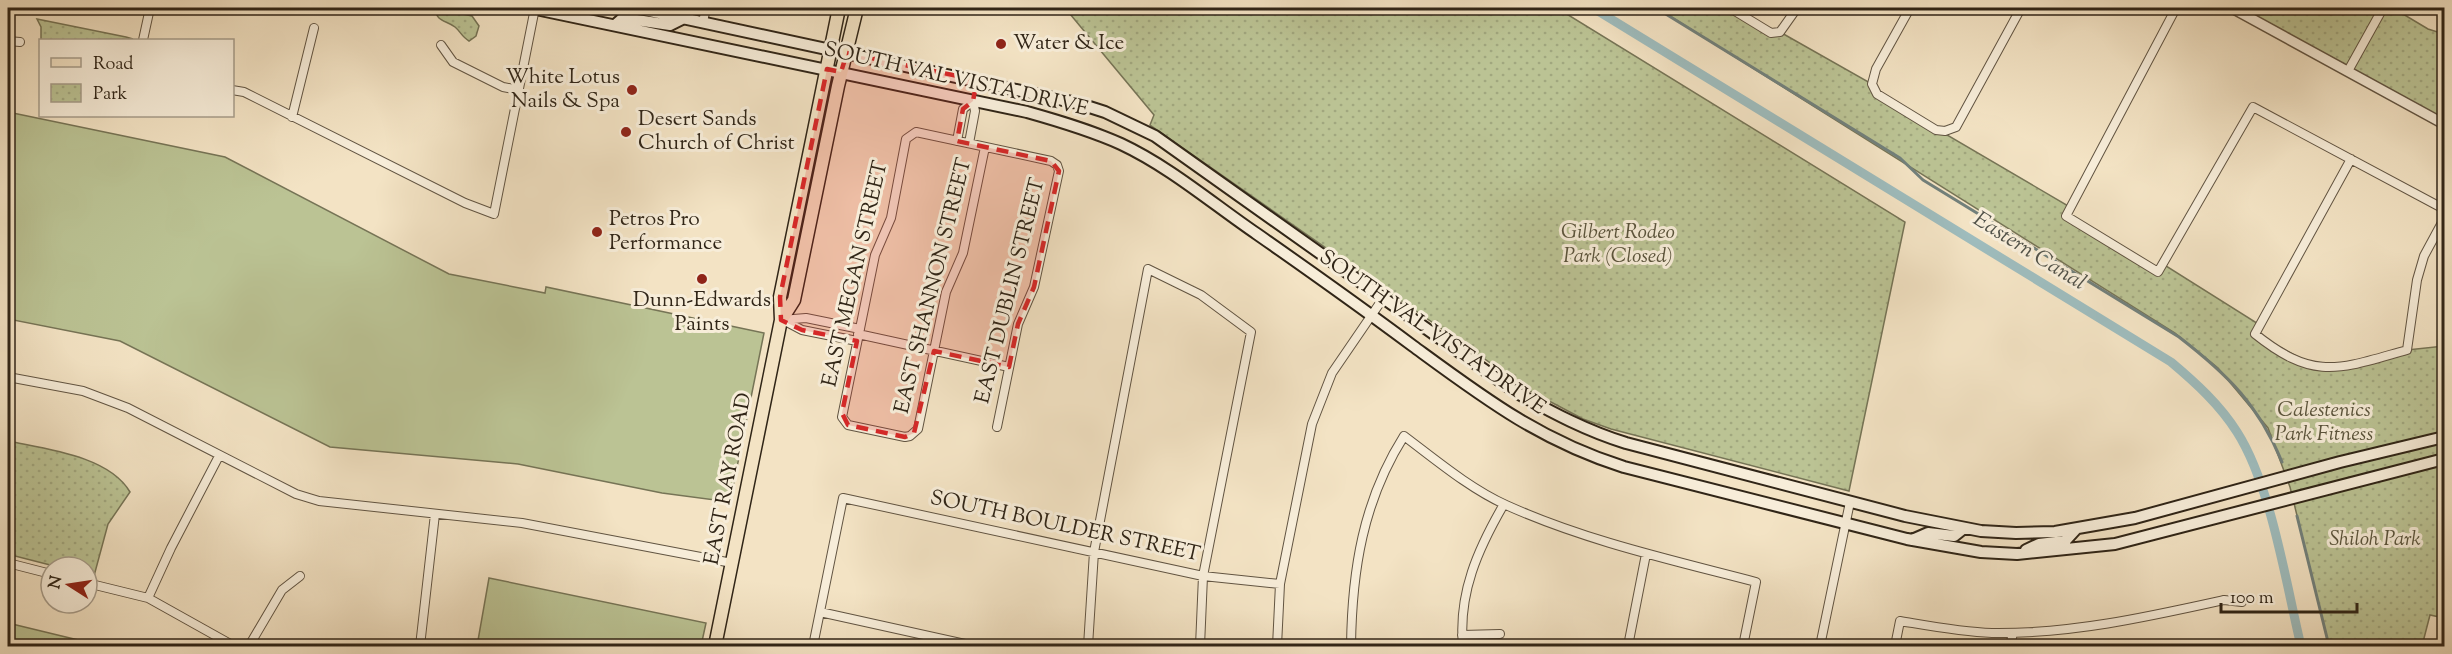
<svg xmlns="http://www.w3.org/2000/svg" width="2452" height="654" font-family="'Sorts Mill Goudy',serif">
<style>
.grass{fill:#bbc394;stroke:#767456;stroke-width:1.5}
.park{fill:url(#park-dots);stroke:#767456;stroke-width:1.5}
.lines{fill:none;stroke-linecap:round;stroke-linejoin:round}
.stream{stroke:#72807b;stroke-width:3}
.canal{stroke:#9ebcbd;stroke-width:9}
.minor-casing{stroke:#615442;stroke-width:10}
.tertiary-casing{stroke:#615442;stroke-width:12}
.secondary-casing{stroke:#302517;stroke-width:14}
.primary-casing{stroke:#302517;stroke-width:15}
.minor{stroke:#f7edd9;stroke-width:8}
.tertiary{stroke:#f7edd9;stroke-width:9}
.secondary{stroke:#f7edd9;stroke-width:10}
.primary{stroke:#f3e3c4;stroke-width:12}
.marked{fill:#d62828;fill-opacity:0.2;stroke:#d62828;stroke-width:4.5;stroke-dasharray:12 8;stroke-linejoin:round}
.poi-dot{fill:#8f2418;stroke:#f7edd9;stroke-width:2}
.labels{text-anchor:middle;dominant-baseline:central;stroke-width:6;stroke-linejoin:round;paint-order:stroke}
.poi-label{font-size:21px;fill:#302517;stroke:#f7edd9;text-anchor:start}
.street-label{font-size:21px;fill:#302517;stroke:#f7edd9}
.park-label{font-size:21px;font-style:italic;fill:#5a543c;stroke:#f7edd9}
.water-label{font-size:22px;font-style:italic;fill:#515249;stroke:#f7edd9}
</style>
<defs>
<pattern id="park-dots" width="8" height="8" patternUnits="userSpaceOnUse" patternTransform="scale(1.5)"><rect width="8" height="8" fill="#bbc394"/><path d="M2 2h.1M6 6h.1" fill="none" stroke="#a1a77f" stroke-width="1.8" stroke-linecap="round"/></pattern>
</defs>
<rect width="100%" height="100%" fill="#f3e3c4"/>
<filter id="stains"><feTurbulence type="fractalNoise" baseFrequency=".00333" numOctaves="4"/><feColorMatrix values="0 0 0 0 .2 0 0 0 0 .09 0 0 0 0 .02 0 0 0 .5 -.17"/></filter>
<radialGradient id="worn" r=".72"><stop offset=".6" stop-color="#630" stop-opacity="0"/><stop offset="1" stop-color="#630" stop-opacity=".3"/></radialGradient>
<path class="grass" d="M8,112L225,157L449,274L545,293L546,287L764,333L730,502L662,493L518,464L330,447L120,341L8,319Z
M489,578L706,623L701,646H477Z
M8,623L103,646H8Z"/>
<path class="park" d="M435,8L472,16L479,26L476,36L469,41C462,37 460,31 455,27C446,20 436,22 435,8Z
M1065,8H1557L1905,222L1849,491L1611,429L1583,419L1532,392L1150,125L1154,115Z
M1657,8H1730L1753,23L1780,32L1872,84L1877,94L2070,207L2066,215L2158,272L2163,264L2260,325L2256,334L2318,368L2407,350L2444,346V618L2430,615L2422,646H2329L2290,487L2268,428L2218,368L2175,333Z
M2232,8H2393L2428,29L2444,34V124Z
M37,19L126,37L133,39L41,40V27Z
M8,441C46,449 109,456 130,492L108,524L94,576L87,575V567H58L11,555L14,544L8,542Z"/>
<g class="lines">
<path class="stream" d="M1656,8L1900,158L1923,180L2179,337C2228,375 2258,404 2282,462
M2297,516L2329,646"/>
<path class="canal" d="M1593,8L2171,362C2196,383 2220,405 2237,432C2271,485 2286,584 2301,646"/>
<defs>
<path id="minor" d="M1730,8L1771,33L1780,32L1797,8
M1910,8L1876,69L1872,84L1877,94L1936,130L1945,131L1956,127L2021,8
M2176,8L2066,216L2158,272L2253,107L2444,209
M703,22L706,8
M143,40L150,8
M8,41L20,42
M441,45L453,62L503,87L519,90
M2348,71L2383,8
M232,90L244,92L465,203L494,214L535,8
M292,117L314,28
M957,141L963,109L973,101L975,111L969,143
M985,147L963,253L946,292L918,429L910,436L905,437L848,425L842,417L875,255L891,218L906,139L916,132L1051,161L1057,165L1059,171L1034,287L1018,324L997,427
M2351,159L2255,334C2315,382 2339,369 2407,350L2417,280L2424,256L2444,219
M781,320L806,318L860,329
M783,320L802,330L857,341
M858,334L1009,367
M8,377L83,391L128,408L296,494L319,501L522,523L732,563
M8,563L51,574
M87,583L148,598L234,646
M148,598L171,548L219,456
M820,612L974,646
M1462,635L1500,634
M249,646L282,590L300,576
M420,646L435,514
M813,646L843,498L1203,576L1280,584
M1088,646L1094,552L1148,269L1201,295L1251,332L1203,576L1200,646
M1277,646L1280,584L1312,424L1332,373L1384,297
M1351,646C1352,570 1363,501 1404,436C1436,460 1469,488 1506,505C1586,541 1672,560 1756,582L1743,646
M1463,646C1458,593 1478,549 1504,504
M1628,646L1646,554
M1820,646L1850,502
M1895,646L1900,621C1930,626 1961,632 1992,633C2071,634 2147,617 2224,600L2242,602
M2010,646L2013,633"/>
<path id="tertiary" d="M2232,8L2444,124"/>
<path id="secondary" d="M531,8L1027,112C1059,121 1090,130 1121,144C1170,167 1213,204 1257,234C1310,271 1362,308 1413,346C1484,398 1539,440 1624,467L1907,539L1981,552L2017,554L2115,544L2444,459
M636,8L1077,103L1105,112L1155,136L1517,393C1553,413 1587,431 1626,443L1905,516L1981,531L2016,533L2055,532L2135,518L2340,462L2444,437
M615,25L623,18L670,25L684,18
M1912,540L1928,533L1954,536L1964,528
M2026,550L2039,544L2065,541L2076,529"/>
<path id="primary" d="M782,319L794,300L838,86L857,8
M715,646L781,320L780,297L839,8"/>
</defs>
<use href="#minor" class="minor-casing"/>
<use href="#tertiary" class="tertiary-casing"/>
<use href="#secondary" class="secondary-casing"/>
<use href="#primary" class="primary-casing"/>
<use href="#minor" class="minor"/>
<use href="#tertiary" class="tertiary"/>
<use href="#secondary" class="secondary"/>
<use href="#primary" class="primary"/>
</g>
<path class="marked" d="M847,53L977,80L973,101L963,109L957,141L1051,161L1059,171L1034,287L1018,324L1009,367L934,351L914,433L905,437L848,425L842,413L857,341L802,330L781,320L780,297L827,69L841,72Z"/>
<g class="poi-dot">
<circle cx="1001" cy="44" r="6"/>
<circle cx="632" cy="90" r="6"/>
<circle cx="626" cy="132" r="6"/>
<circle cx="597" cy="232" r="6"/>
<circle cx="702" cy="279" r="6"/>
</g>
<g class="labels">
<g class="poi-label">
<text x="1013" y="44">Water &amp; Ice</text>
<text x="620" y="78" text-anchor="end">White Lotus<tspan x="620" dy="24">Nails &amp; Spa</tspan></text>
<text x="638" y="120">Desert Sands<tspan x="638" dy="24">Church of Christ</tspan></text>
<text x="609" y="220">Petros Pro<tspan x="609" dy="24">Performance</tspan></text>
<text x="702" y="301" text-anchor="middle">Dunn-Edwards<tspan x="702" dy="24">Paints</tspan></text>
</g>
<g class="street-label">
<text transform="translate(956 80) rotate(13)">SOUTH VAL VISTA DRIVE</text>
<text transform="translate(856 274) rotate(-77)">EAST MEGAN STREET</text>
<text transform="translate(934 286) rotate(-76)">EAST SHANNON STREET</text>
<text transform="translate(1011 291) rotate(-76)">EAST DUBLIN STREET</text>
<text transform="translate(1432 333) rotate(35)">SOUTH VAL VISTA DRIVE</text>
<text transform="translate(729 479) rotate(-79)">EAST RAY ROAD</text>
<text transform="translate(1065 527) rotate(12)">SOUTH BOULDER STREET</text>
</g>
<g class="park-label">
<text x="1618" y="233">Gilbert Rodeo<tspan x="1618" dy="24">Park (Closed)</tspan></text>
<text x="2324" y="411">Calestenics<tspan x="2324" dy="24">Park Fitness</tspan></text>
<text x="2375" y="540">Shiloh Park</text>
</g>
<g class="water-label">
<text transform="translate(2029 252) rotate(32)">Eastern Canal</text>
</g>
</g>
<rect width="2452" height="654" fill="none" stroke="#f3e3c4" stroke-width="30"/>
<rect x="9" y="9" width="2434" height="636" fill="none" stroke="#302517" stroke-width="3"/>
<rect x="15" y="15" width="2422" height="624" fill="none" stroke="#302517" stroke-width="1.5"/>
<rect x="39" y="39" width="195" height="78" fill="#f7edd9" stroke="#a79d8b" stroke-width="1.5"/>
<rect x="51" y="58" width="30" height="9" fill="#f3e3c4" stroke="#a79d8b" stroke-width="1.5"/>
<text x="93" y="69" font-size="18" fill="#302517">Road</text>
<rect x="51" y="84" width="30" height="18" fill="url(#park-dots)" stroke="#a79d8b" stroke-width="1.5"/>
<text x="93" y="99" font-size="18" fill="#302517">Park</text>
<g transform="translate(69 585) rotate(282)"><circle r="28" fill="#f7edd9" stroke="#a79d8b" stroke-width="1.5"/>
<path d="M0-4.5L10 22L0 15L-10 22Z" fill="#8f2418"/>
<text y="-9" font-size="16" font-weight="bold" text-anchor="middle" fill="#302517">N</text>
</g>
<path d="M2221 603v9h136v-9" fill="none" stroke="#302517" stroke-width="3"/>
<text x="2230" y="603" font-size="18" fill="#302517" stroke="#f7edd9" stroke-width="4.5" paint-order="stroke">100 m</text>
<rect width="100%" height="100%" filter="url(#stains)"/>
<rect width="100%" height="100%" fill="url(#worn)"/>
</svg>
